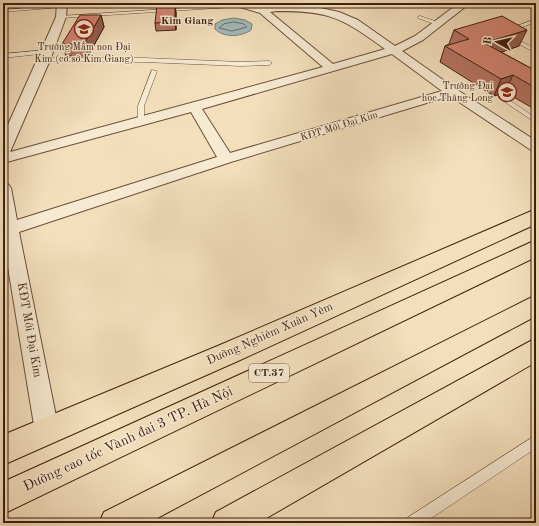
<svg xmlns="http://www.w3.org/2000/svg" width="539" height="526" font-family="'Old Standard TT',serif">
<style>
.water{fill:#a0babb;stroke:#797c76}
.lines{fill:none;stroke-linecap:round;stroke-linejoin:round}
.shore{stroke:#706c65;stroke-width:1}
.lane-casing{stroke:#6c4f3a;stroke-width:1}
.street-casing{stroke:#6c4f3a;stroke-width:2}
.primary-casing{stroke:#3f1f0f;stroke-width:2}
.highway-casing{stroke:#3f1f0f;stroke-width:2}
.lane{fill:#f7ead3;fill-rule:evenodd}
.street{fill:#f7ead3;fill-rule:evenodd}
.primary{fill:#f3dfbc;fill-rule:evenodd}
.highway{fill:#f3dfbc;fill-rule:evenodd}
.wall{fill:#b57362;stroke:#3f1f0f}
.shaded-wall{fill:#945e50;stroke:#3f1f0f}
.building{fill:#d38672;stroke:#3f1f0f}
.labels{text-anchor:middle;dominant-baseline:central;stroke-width:3;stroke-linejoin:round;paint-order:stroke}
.far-poi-label{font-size:10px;fill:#3f1f0f;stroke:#f7ead3}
.far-street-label{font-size:10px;fill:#3f1f0f;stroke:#f7ead3}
.far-neighbourhood-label{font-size:11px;font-weight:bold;fill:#3f1f0f;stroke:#f7ead3}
.shield{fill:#f7ead3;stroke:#765c4a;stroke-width:1}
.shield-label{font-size:11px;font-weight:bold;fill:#3f1f0f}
.street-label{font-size:12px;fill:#3f1f0f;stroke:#f7ead3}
.near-street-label{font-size:14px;fill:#3f1f0f;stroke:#f7ead3}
</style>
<rect width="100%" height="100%" fill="#f3dfbc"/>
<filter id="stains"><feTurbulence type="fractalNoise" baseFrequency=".005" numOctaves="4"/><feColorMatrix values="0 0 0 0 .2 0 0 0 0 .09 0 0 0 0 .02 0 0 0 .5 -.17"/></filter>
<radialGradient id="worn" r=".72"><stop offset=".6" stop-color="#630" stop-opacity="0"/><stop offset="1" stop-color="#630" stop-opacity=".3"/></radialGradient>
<path class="water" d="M234,18L245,20L252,24L251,30C241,37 224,38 215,29V24L222,20Z"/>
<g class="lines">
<path class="shore" d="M234,22L244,24L247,27L232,31L219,28L224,24Z"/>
<defs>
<path id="lane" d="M258,3H282L280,4L61,18L59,17L61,16Z
M64,5V6L62,7L3,12V10Z
M420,16L441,23L442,24L437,25L418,18V17Z
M536,19V22L511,31L506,30Z
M511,36L536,49V53L509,39V37Z
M47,50L50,52L49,53L3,58V54Z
M44,58H144L241,62L269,61L272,63L269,65L241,66L144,62L42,61L41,60Z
M152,70L157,71L144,106V122L141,124L138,122V106Z
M499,96H503L536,118V123L499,98Z
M536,435V448L424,523H405L407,518Z"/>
<path id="street" d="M57,3H67L66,17L50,60L10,152L323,67L260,13L240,7V3H246L263,8L277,5H307L339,12L358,20L395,46L415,36L459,3H470L423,40L402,51L456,89L536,141V151L531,150L450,96L231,162L19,232L59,431L55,439L47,443L39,439L35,431L3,237V183L8,184L11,188L17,220L217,157L191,112L3,163V136L56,17ZM277,11C331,11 342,18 385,49L333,64L270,12ZM392,54L442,91L230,153L202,109Z"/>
<path id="primary" d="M536,209V224L238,361L3,465V435L220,345Z
M536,338V362L258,523H211L216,512Z"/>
<path id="highway" d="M536,240V257L3,514V482Z
M536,295V316L148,523H99L104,512Z"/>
</defs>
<use href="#lane" class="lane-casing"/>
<use href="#street" class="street-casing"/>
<use href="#primary" class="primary-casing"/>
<use href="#highway" class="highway-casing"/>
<use href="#lane" class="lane"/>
<use href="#street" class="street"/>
<use href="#primary" class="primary"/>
<use href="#highway" class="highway"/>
</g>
<path class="wall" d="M176,12V30L156,31L155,23Z
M101,15L104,27L88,56H66L62,44Z
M454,30L519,46L501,52L536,71V110L505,92L494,96L440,62L445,46L449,44Z"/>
<path class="shaded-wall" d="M175,4L176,12V30L175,22Z
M101,15L104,27L88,56L84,44Z
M527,30L519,46L478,60L484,43Z
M513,75L505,92L494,96L501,79Z"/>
<path class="building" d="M175,4V22L155,23L157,5Z
M80,15H101L84,44H62Z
M502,16L527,30L484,43L536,71V88L513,75L501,79L445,46L469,39L454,30Z"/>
<defs>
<symbol id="school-ring" viewBox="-11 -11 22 22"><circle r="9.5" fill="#f7ead3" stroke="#8f2418" stroke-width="1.5"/><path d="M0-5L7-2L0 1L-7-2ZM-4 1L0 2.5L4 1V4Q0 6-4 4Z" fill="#8f2418"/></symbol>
<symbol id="university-ring" viewBox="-11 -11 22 22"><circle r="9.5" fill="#f7ead3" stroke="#8f2418" stroke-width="1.5"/><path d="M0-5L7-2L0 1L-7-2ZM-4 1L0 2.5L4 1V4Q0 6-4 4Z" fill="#8f2418"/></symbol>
</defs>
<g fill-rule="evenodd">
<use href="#school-ring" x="73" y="18" width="22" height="22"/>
<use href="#university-ring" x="496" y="81" width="22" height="22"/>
</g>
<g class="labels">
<g class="far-poi-label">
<text x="84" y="47">Trường Mầm non Đại<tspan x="84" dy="12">Kim (cơ sở Kim Giang)</tspan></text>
<text x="493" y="86" text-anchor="end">Trường Đại<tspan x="493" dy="12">học Thăng Long</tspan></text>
</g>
<g class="far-street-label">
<text transform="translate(339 126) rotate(-17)">KĐT Mới Đại Kim</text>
</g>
<g class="far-neighbourhood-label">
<text x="187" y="21">Kim Giang</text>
</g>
<rect class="shield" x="249" y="364" width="40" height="18" rx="3"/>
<g class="shield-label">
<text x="269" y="373">CT.37</text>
</g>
<g class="street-label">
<text transform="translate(29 330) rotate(80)">KĐT Mới Đại Kim</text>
<text transform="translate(270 334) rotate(-24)">Đường Nghiêm Xuân Yêm</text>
</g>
<g class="near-street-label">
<text transform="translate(128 439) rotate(-25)">Đường cao tốc Vành đai 3 TP. Hà Nội</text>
</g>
</g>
<rect width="539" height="526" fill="none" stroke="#f3dfbc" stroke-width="16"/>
<rect x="4" y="4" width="531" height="518" fill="none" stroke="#3f1f0f" stroke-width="2"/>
<rect x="8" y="8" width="523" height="510" fill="none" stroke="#3f1f0f"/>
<g transform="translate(497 42) rotate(278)" stroke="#f7ead3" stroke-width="3" paint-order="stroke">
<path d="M0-3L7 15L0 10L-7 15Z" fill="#3f1f0f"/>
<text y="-6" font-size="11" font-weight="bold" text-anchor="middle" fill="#3f1f0f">B</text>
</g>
<rect width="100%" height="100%" filter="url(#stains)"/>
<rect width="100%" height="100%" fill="url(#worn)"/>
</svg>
